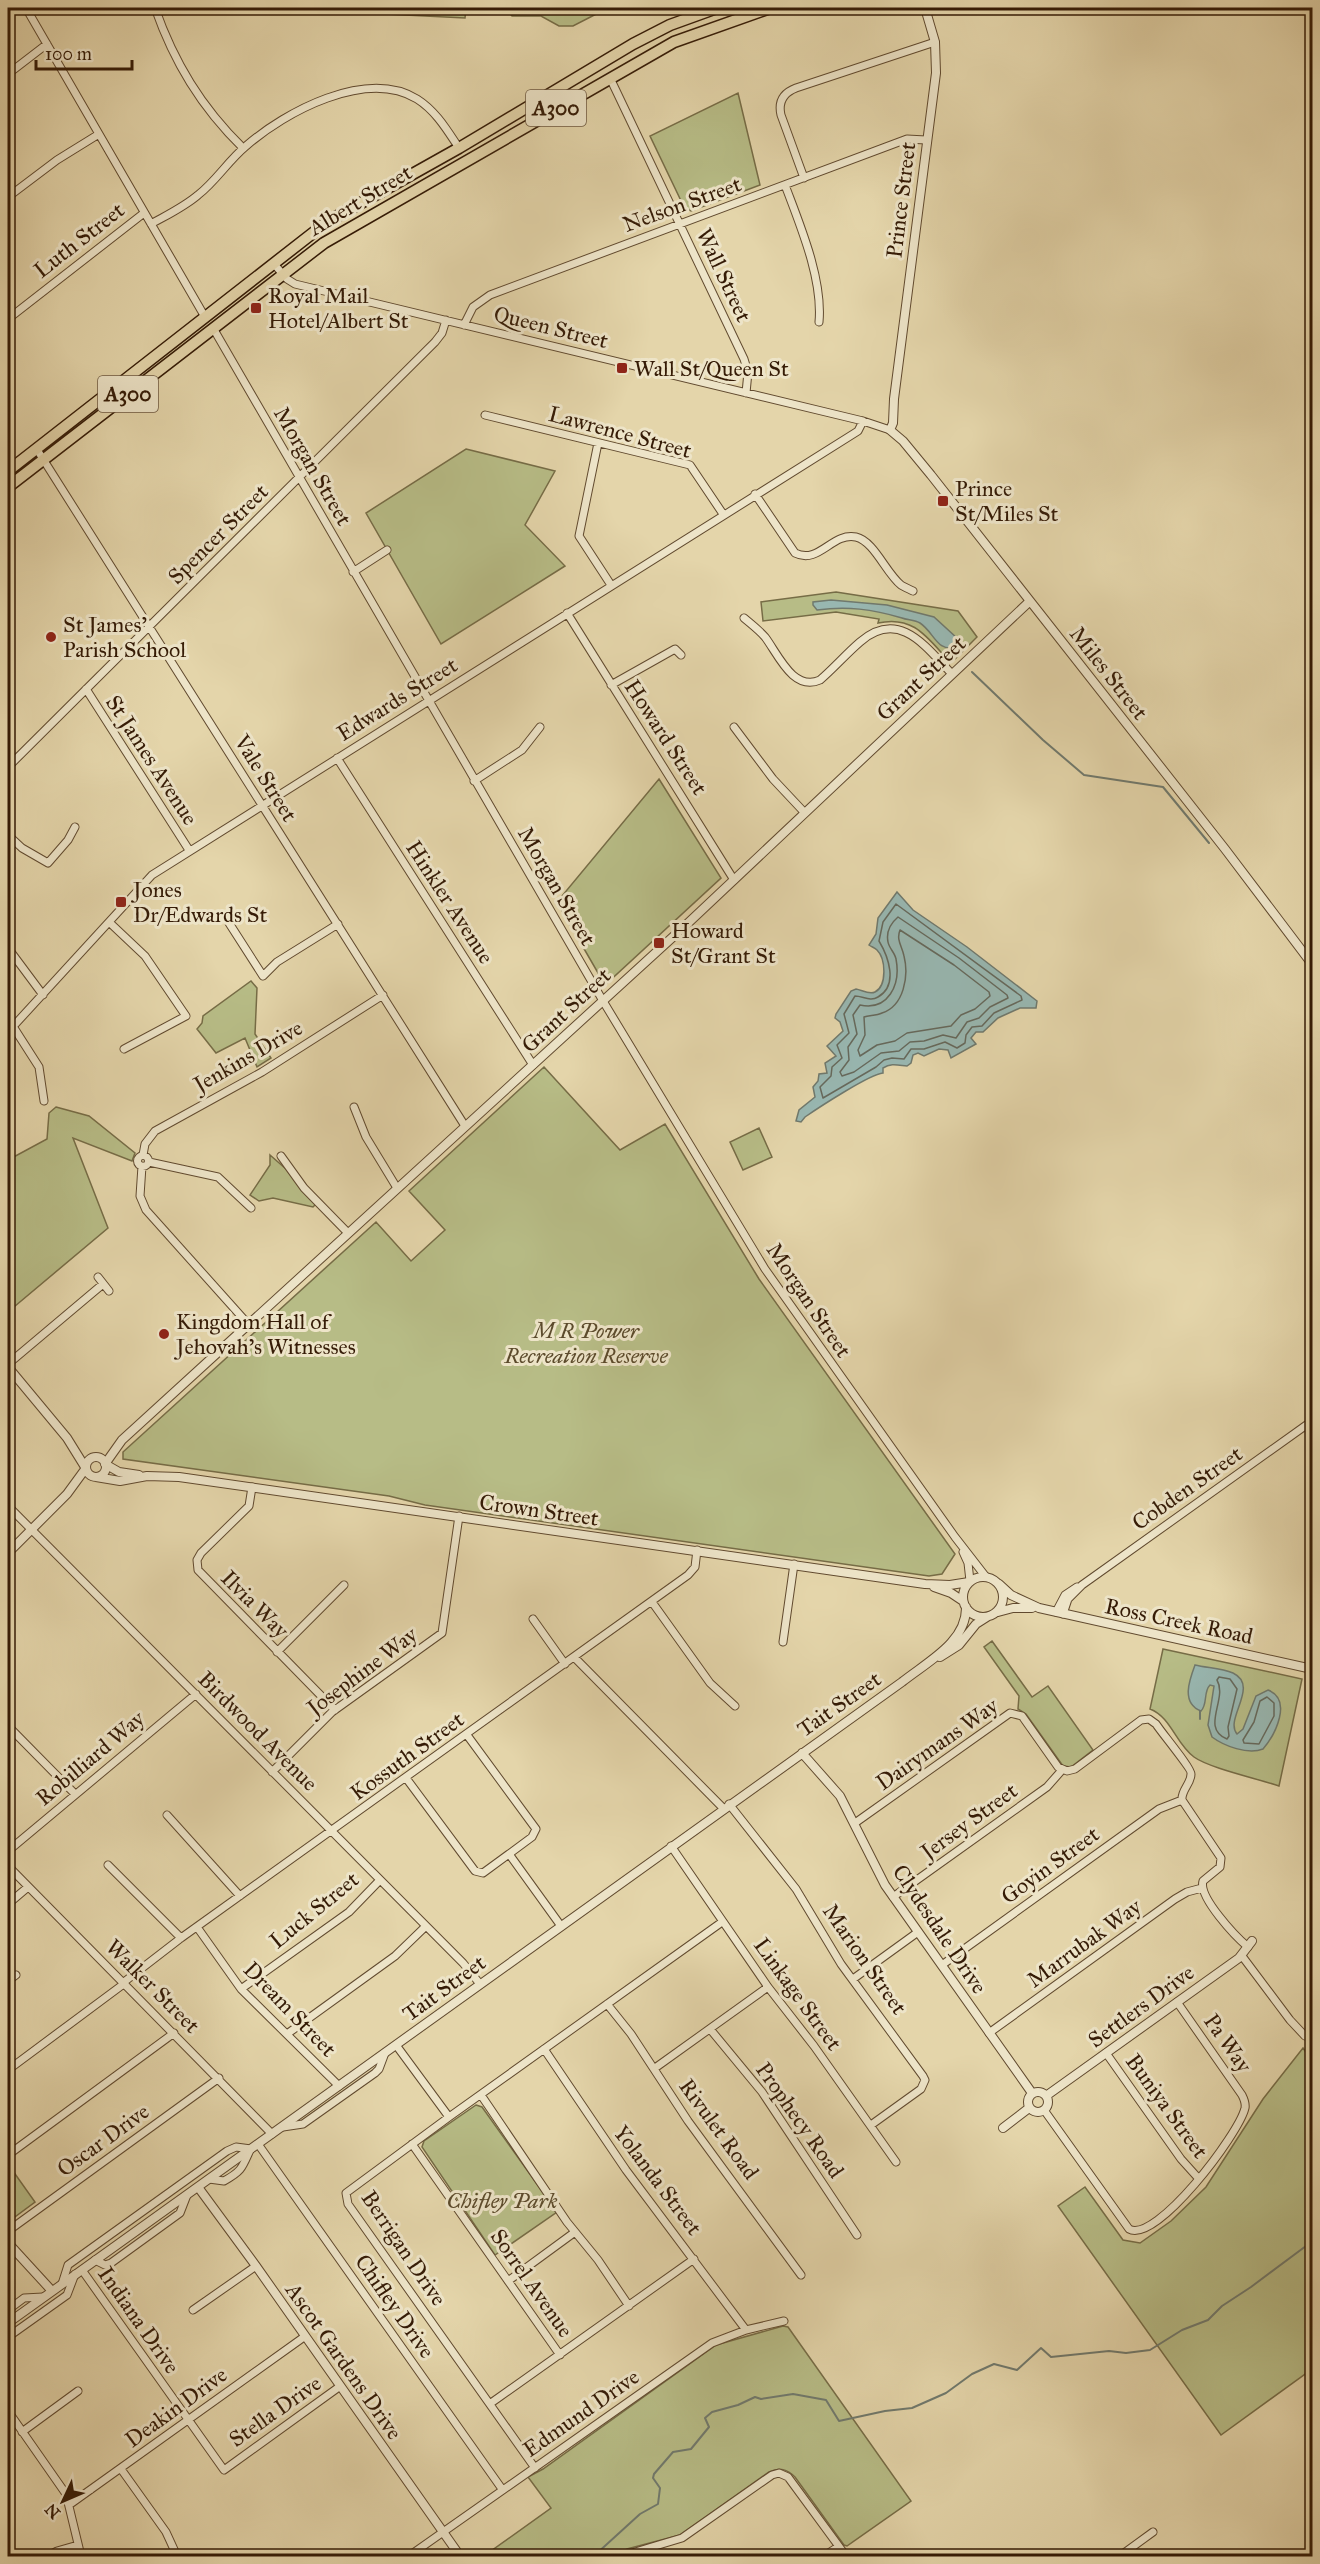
<svg xmlns="http://www.w3.org/2000/svg" width="1320" height="2564" font-family="'IM FELL Great Primer',serif">
<style>
.green{fill:#b7bc86;stroke:#766c46;stroke-width:1.5}
.water{fill:#98b7b1;stroke:#70796d;stroke-width:1.5}
.lines{fill:none;stroke-linecap:round;stroke-linejoin:round}
.shore{stroke:#66695c;stroke-width:1.5}
.stream{stroke:#70796d;stroke-width:2}
.minor-casing{stroke:#614a2f;stroke-width:9}
.tertiary-casing{stroke:#614a2f;stroke-width:10}
.trunk-casing{stroke:#351b06;stroke-width:13}
.minor{stroke:#ede4c8;stroke-width:7}
.tertiary{stroke:#ede4c8;stroke-width:8}
.trunk{stroke:#e4d5aa;stroke-width:10}
.poi-dot{fill:#8f2418;stroke:#ede4c8;stroke-width:2}
.labels{text-anchor:middle;dominant-baseline:central;stroke-width:6;stroke-linejoin:round;paint-order:stroke}
.shield{fill:#ede4c8;stroke:#6c5740;stroke-width:1.5}
.shield-label{font-size:21px;font-weight:bold;fill:#351b06}
.street-label{font-size:22px;fill:#351b06;stroke:#ede4c8}
.poi-label{font-size:22px;fill:#351b06;stroke:#ede4c8;text-anchor:start}
.park-label{font-size:22px;font-style:italic;fill:#5c4b2c;stroke:#ede4c8}
</style>
<rect width="100%" height="100%" fill="#e4d5aa"/>
<filter id="stains"><feTurbulence type="fractalNoise" baseFrequency=".00333" numOctaves="4"/><feColorMatrix values="0 0 0 0 .2 0 0 0 0 .09 0 0 0 0 .02 0 0 0 .5 -.17"/></filter>
<radialGradient id="worn" r=".72"><stop offset=".6" stop-color="#630" stop-opacity="0"/><stop offset="1" stop-color="#630" stop-opacity=".3"/></radialGradient>
<path class="green" d="M167,8H466L465,18L283,9L166,10Z
M505,8H608L573,26H559L541,16H512Z
M738,93L760,185L691,211L684,207L650,136Z
M466,449L555,471L525,525L565,566L441,644L366,513Z
M836,592L958,611L977,637L954,660H948C927,637 913,615 878,623L879,619L836,612L763,621L761,602Z
M659,779L721,878L605,985L557,902Z
M251,981L257,988L255,1034L271,1058L257,1067L245,1038L216,1053L197,1029L202,1023L203,1016Z
M544,1067L620,1150L665,1124L759,1279L955,1554L942,1574L929,1576L425,1505L389,1496L123,1459V1452L376,1222L411,1261L445,1230L409,1191Z
M56,1107L89,1116L135,1153L132,1161L73,1138L108,1228L8,1312V1160L47,1139L49,1113Z
M759,1128L772,1157L743,1170L730,1142Z
M270,1155L286,1169L316,1204L313,1207L273,1198L259,1201L250,1195L270,1165Z
M992,1641L1032,1697L1048,1686L1093,1750L1071,1767L1063,1766L1026,1714L1018,1709L1019,1696L984,1647Z
M1163,1649L1302,1679L1279,1786C1259,1779 1209,1768 1194,1757C1176,1744 1171,1717 1150,1709Z
M1303,2048L1312,2061V2369L1221,2435L1058,2206L1085,2187L1123,2240L1140,2243L1171,2221L1206,2187L1263,2099Z
M476,2105L482,2107L557,2212L495,2255L422,2147L424,2141Z
M8,2164L35,2202L8,2222Z
M783,2326L788,2327L911,2501L847,2546L844,2545L795,2477C787,2469 780,2467 769,2472L680,2535L627,2549L615,2556H484L551,2508L528,2477L543,2469L716,2345Z"/>
<path class="water" d="M831,600L887,605L934,617L958,639L956,647C937,653 934,632 920,623C915,620 907,620 902,618C872,609 847,606 817,610L813,605V602Z
M897,892L913,910L967,947L1037,1001L1036,1008H1020L998,1018L983,1032H976L971,1038L976,1044L951,1058L948,1050L939,1049L924,1056L918,1053L913,1055L911,1063L907,1066C897,1065 891,1063 883,1068V1073C870,1074 818,1108 805,1117L801,1122L796,1121L799,1110L815,1097L813,1087L818,1081L819,1074L827,1073L825,1063L836,1056L827,1046L843,1031L840,1022L835,1018L836,1014L851,991L856,989C862,990 869,995 875,992C887,986 886,959 877,950C875,948 872,947 869,945L876,934L878,918Z
M1195,1665C1207,1668 1221,1668 1233,1673C1260,1686 1224,1719 1237,1734L1243,1729L1256,1696L1268,1690C1293,1700 1275,1735 1263,1749C1248,1755 1224,1746 1212,1737L1208,1725L1214,1686L1210,1685C1203,1692 1208,1704 1201,1711C1181,1703 1189,1681 1195,1665Z"/>
<g class="lines">
<path class="shore" d="M896,904L1021,996L1022,1000L994,1013L982,1026L972,1027L966,1035L965,1043L957,1048L945,1042L924,1049H911L904,1059L892,1058L884,1060L876,1067L823,1098L820,1087L831,1076L832,1067L842,1058L837,1045L849,1033L844,1014L855,996C863,996 870,1002 878,997C899,985 888,956 879,941L883,922Z
M898,917L959,958L1007,995L1008,998L990,1007L979,1018L967,1022L956,1038L943,1035L924,1041L910,1042L899,1051L881,1053L854,1072L842,1076L840,1072L849,1060L848,1047L857,1034L853,1015L860,1005C888,1011 901,985 896,959C895,953 889,948 888,942C886,932 891,923 898,917Z
M900,930L954,965L989,992L990,996L975,1009L961,1015L951,1026L907,1033L895,1041L877,1045L860,1056L858,1050L865,1035L864,1017C869,1015 876,1016 882,1013C904,1006 909,976 904,956C902,946 896,940 900,930Z
M1219,1677L1230,1679L1237,1689L1228,1727L1229,1736L1227,1739C1200,1728 1228,1699 1217,1680Z
M1267,1697L1274,1703V1716L1259,1744L1244,1743L1243,1740L1254,1722L1260,1701Z"/>
<path class="stream" d="M972,672L1043,740L1084,775L1163,787L1209,843
M1200,1719V1711
M590,2556L595,2555L640,2514L658,2504L660,2488L653,2478L654,2474L673,2452L691,2449L709,2427L705,2418L712,2412L738,2405L755,2397L761,2399L793,2394L826,2400L839,2421L885,2411L912,2408L946,2393L972,2374L994,2364L1017,2370L1041,2348L1051,2357L1109,2351L1126,2353L1150,2350L1182,2330L1208,2320L1222,2306L1251,2287L1310,2243L1309,2222L1312,2218"/>
<defs>
<path id="minor" d="M26,8L205,317
M155,8C174,62 201,107 243,148
M8,74L47,44
M610,78L744,359L748,372L746,393
M804,178L781,115C778,102 783,93 796,88L935,42
M785,185C800,225 823,279 819,322
M8,197L57,160L99,134
M151,224C167,215 184,207 198,195C216,181 228,161 246,146C285,112 366,68 417,99C436,111 447,130 459,148
M274,264L287,279L295,284L863,421L890,430
M8,319L144,213
M464,325L473,307L490,295L907,139L926,140
M213,328L603,1001L765,1269L955,1537L986,1577
M485,415L690,465L723,514
M598,443L579,536L611,585
M36,448L465,1126
M755,494L795,553C819,565 832,532 856,537C874,541 886,573 901,585C904,587 909,589 913,591
M353,572L387,550
M567,613L734,880
M744,618C751,624 759,630 765,637C778,654 793,692 820,680C834,668 846,654 860,642C899,608 926,647 951,673
M611,685L675,649L681,655
M86,689L189,850
M734,727L773,779L804,812
M337,758L533,1065
M8,767L435,342L442,333L446,320
M474,781L522,750L540,727
M8,835L22,848L48,863L68,840L75,827
M109,922L145,956L186,1016L124,1049
M229,923L263,976L277,962L338,924
M8,948L43,995
M14,1028L39,1067L44,1101
M8,1032L152,875L858,431L863,421
M354,1107L366,1137L397,1188
M143,1155L145,1144L155,1131L262,1072L383,995
M137.5 1161a5.5 5.5 0 1 1 11 0a5.5 5.5 0 1 1-11 0Z
M281,1156L304,1188L348,1233
M149,1162L218,1177L251,1208
M142,1166L140,1196L146,1210L249,1325
M98,1277L109,1291
M8,1364L103,1284
M252,1487L249,1506L201,1553L197,1560L198,1570L335,1710
M8,1506L463,1963L480,1984
M963,1552L968,1563L970,1581
M652,1602L710,1683L735,1706
M1056,1612L1065,1595L1077,1587
M1063,1614L1068,1599L1082,1585L1312,1421
M533,1619L565,1664
M783,1642L794,1564
M277,1652L344,1585
M574,1657L723,1808
M8,1726L75,1794
M467,1735L536,1829L532,1837L509,1854
M272,1772L332,1712L442,1633L459,1516
M406,1778L475,1871L483,1873L509,1854L561,1926
M729,1804L796,1889L841,1964L923,2076L925,2080L921,2089L871,2125
M167,1815L240,1896
M855,1823L1010,1713L1022,1716L1058,1767L1067,1771L1075,1769L1141,1720L1149,1719L1156,1724C1161,1732 1192,1769 1191,1774C1191,1784 1181,1790 1182,1800L1221,1858L1220,1867L1203,1881C1198,1897 1236,1937 1248,1947
M671,1846L768,1987L814,2046L896,2162
M8,1851L196,1694
M108,1865L181,1938
M8,1866L272,2134
M893,1897L1047,1787L1062,1770
M8,1904L28,1887
M197,1927L241,1989L339,2086
M1242,1956L1290,2020L1305,2036
M942,1965L1159,1809L1182,1800
M853,1979L918,1932
M8,1981L16,1975
M124,1982L181,1938L688,1575L695,1567L697,1550
M241,1989L349,1912L380,1880
M607,2004L631,2034L688,2121L801,2275
M710,2029L762,2092L857,2235
M989,2033L1175,1899L1187,1892L1202,1888
M287,2034L395,1956L426,1926
M396,2045L449,2117
M544,2049L626,2170L746,2330
M1106,2053L1181,2159L1199,2179
M655,2068L768,1987
M8,2070L125,1983
M481,2095L567,2222L598,2260L629,2306
M1044,2110L1129,2229C1156,2244 1239,2134 1245,2108C1246,2103 1244,2099 1242,2095L1177,2002
M283,2127L303,2124L375,2073L379,2069L385,2053
M258,2144L502,2489
M412,2144L560,2355
M8,2155L174,2033
M209,2179L224,2181C242,2171 242,2168 250,2150
M8,2231L219,2078
M95,2260L105,2265L111,2263L180,2213L187,2195
M82,2270L224,2470L339,2387
M508,2281L575,2232
M62,2284L68,2265L227,2151L236,2147L251,2149
M8,2310L24,2298L43,2297
M193,2310L256,2266
M8,2337L67,2295L75,2274
M491,2403L694,2259
M8,2411L66,2494L81,2556
M22,2432L78,2391
M535,2468L348,2204L346,2193L449,2117L722,1922
M121,2469L166,2532L177,2556
M69,2505L304,2337
M48,2556L57,2551L78,2545
M409,2556L712,2343L746,2330L784,2321
M622,2556L682,2538L772,2475L779,2473L788,2477L846,2556
M824,2556L838,2547
M1120,2556L1153,2532"/>
<path id="tertiary" d="M925,8L935,42L936,73L894,399L893,423L890,430L903,441L931,475L1225,849L1312,964
M8,1367L67,1438L85,1467
M86 1467a10 10 0 1 1 20 0a10 10 0 1 1-20 0Z
M105,1464L122,1440L686,925L1030,601
M105,1464L119,1472L139,1475
M96,1477L120,1481L147,1476L179,1477L925,1584L950,1585L969,1582
M8,1553L67,1494L86,1468
M963 1597a20 20 0 1 1 40 0a20 20 0 1 1-40 0Z
M999,1584L1011,1595L1039,1608L1312,1669
M934,1587L951,1593L963,1601
M998,1612L1013,1608H1032
M940,1657L959,1645L976,1624L987,1617
M802,1753L840,1796L885,1885L1032,2093
M1028 2102a10 10 0 1 1 20 0a10 10 0 1 1-20 0Z
M1046,2096L1239,1958L1252,1941
M1003,2128L1029,2108
M198,2187L256,2266L460,2556
M8,2243L52,2291
M8,2323L902,1682C927,1662 967,1642 966,1607"/>
<path id="trunk" d="M8,471L327,222L459,148L633,44L670,25L717,8
M8,487L324,243L674,42L770,8"/>
</defs>
<use href="#minor" class="minor-casing"/>
<use href="#tertiary" class="tertiary-casing"/>
<use href="#trunk" class="trunk-casing"/>
<use href="#minor" class="minor"/>
<use href="#tertiary" class="tertiary"/>
<use href="#trunk" class="trunk"/>
</g>
<g class="poi-dot">
<rect x="250" y="302" width="12" height="12" rx="3"/>
<rect x="616" y="362" width="12" height="12" rx="3"/>
<rect x="937" y="495" width="12" height="12" rx="3"/>
<circle cx="51" cy="637" r="6"/>
<rect x="115" y="896" width="12" height="12" rx="3"/>
<rect x="653" y="937" width="12" height="12" rx="3"/>
<circle cx="164" cy="1334" r="6"/>
</g>
<g class="labels">
<g class="shield">
<rect x="526" y="90" width="60" height="36" rx="4.5"/>
<rect x="98" y="376" width="60" height="36" rx="4.5"/>
</g>
<g class="shield-label">
<text x="556" y="108">A300</text>
<text x="128" y="394">A300</text>
</g>
<g class="street-label">
<text transform="translate(360 200) rotate(-31)">Albert Street</text>
<text transform="translate(901 200) rotate(-83)">Prince Street</text>
<text transform="translate(682 204) rotate(-20)">Nelson Street</text>
<text transform="translate(79 240) rotate(-38)">Luth Street</text>
<text transform="translate(724 275) rotate(65)">Wall Street</text>
<text transform="translate(551 327) rotate(14)">Queen Street</text>
<text transform="translate(620 432) rotate(15)">Lawrence Street</text>
<text transform="translate(313 466) rotate(60)">Morgan Street</text>
<text transform="translate(218 534) rotate(-45)">Spencer Street</text>
<text transform="translate(1109 673) rotate(52)">Miles Street</text>
<text transform="translate(921 678) rotate(-43)">Grant Street</text>
<text transform="translate(397 699) rotate(-32)">Edwards Street</text>
<text transform="translate(666 737) rotate(57)">Howard Street</text>
<text transform="translate(152 760) rotate(57)">St James Avenue</text>
<text transform="translate(266 778) rotate(58)">Vale Street</text>
<text transform="translate(557 886) rotate(60)">Morgan Street</text>
<text transform="translate(450 902) rotate(57)">Hinkler Avenue</text>
<text transform="translate(566 1010) rotate(-43)">Grant Street</text>
<text transform="translate(248 1056) rotate(-30)">Jenkins Drive</text>
<text transform="translate(809 1300) rotate(56)">Morgan Street</text>
<text transform="translate(1187 1488) rotate(-35)">Cobden Street</text>
<text transform="translate(539 1510) rotate(8)">Crown Street</text>
<text transform="translate(255 1604) rotate(45)">Ilvia Way</text>
<text transform="translate(1179 1621) rotate(12)">Ross Creek Road</text>
<text transform="translate(362 1671) rotate(-37)">Josephine Way</text>
<text transform="translate(839 1704) rotate(-35)">Tait Street</text>
<text transform="translate(258 1731) rotate(45)">Birdwood Avenue</text>
<text transform="translate(937 1744) rotate(-35)">Dairymans Way</text>
<text transform="translate(407 1756) rotate(-36)">Kossuth Street</text>
<text transform="translate(90 1758) rotate(-40)">Robilliard Way</text>
<text transform="translate(969 1821) rotate(-36)">Jersey Street</text>
<text transform="translate(1050 1865) rotate(-36)">Goyin Street</text>
<text transform="translate(314 1910) rotate(-39)">Luck Street</text>
<text transform="translate(940 1929) rotate(56)">Clydesdale Drive</text>
<text transform="translate(1084 1943) rotate(-36)">Marrubak Way</text>
<text transform="translate(865 1959) rotate(55)">Marion Street</text>
<text transform="translate(153 1986) rotate(45)">Walker Street</text>
<text transform="translate(444 1988) rotate(-36)">Tait Street</text>
<text transform="translate(798 1994) rotate(54)">Linkage Street</text>
<text transform="translate(1141 2006) rotate(-36)">Settlers Drive</text>
<text transform="translate(290 2009) rotate(46)">Dream Street</text>
<text transform="translate(1228 2043) rotate(55)">Pa Way</text>
<text transform="translate(1167 2106) rotate(54)">Buniya Street</text>
<text transform="translate(800 2120) rotate(55)">Prophecy Road</text>
<text transform="translate(719 2129) rotate(54)">Rivulet Road</text>
<text transform="translate(103 2140) rotate(-36)">Oscar Drive</text>
<text transform="translate(658 2180) rotate(53)">Yolanda Street</text>
<text transform="translate(404 2248) rotate(56)">Berrigan Drive</text>
<text transform="translate(532 2283) rotate(55)">Sorrel Avenue</text>
<text transform="translate(395 2306) rotate(55)">Chifley Drive</text>
<text transform="translate(139 2320) rotate(55)">Indiana Drive</text>
<text transform="translate(344 2361) rotate(55)">Ascot Gardens Drive</text>
<text transform="translate(176 2407) rotate(-36)">Deakin Drive</text>
<text transform="translate(275 2411) rotate(-35)">Stella Drive</text>
<text transform="translate(581 2413) rotate(-35)">Edmund Drive</text>
</g>
<g class="poi-label">
<text x="268" y="295">Royal Mail<tspan x="268" dy="25">Hotel/Albert St</tspan></text>
<text x="634" y="368">Wall St/Queen St</text>
<text x="955" y="488">Prince<tspan x="955" dy="25">St/Miles St</tspan></text>
<text x="63" y="624">St James'<tspan x="63" dy="25">Parish School</tspan></text>
<text x="133" y="889">Jones<tspan x="133" dy="25">Dr/Edwards St</tspan></text>
<text x="671" y="930">Howard<tspan x="671" dy="25">St/Grant St</tspan></text>
<text x="176" y="1321">Kingdom Hall of<tspan x="176" dy="25">Jehovah's Witnesses</tspan></text>
</g>
<g class="park-label">
<text x="586" y="1330">M R Power<tspan x="586" dy="25">Recreation Reserve</tspan></text>
<text x="502" y="2200">Chifley Park</text>
</g>
</g>
<rect width="1320" height="2564" fill="none" stroke="#e4d5aa" stroke-width="30"/>
<rect x="9" y="9" width="1302" height="2546" fill="none" stroke="#351b06" stroke-width="3"/>
<rect x="15" y="15" width="1290" height="2534" fill="none" stroke="#351b06" stroke-width="1.5"/>
<g transform="translate(63 2501) rotate(226)" stroke="#ede4c8" stroke-width="4.5" paint-order="stroke">
<path d="M0-4.5L10 22L0 15L-10 22Z" fill="#351b06"/>
<text y="-9" font-size="16" font-weight="bold" text-anchor="middle" fill="#351b06">N</text>
</g>
<path d="M36 60v9h96v-9" fill="none" stroke="#351b06" stroke-width="3"/>
<text x="45" y="60" font-size="18" fill="#351b06" stroke="#ede4c8" stroke-width="4.5" paint-order="stroke">100 m</text>
<rect width="100%" height="100%" filter="url(#stains)"/>
<rect width="100%" height="100%" fill="url(#worn)"/>
</svg>
